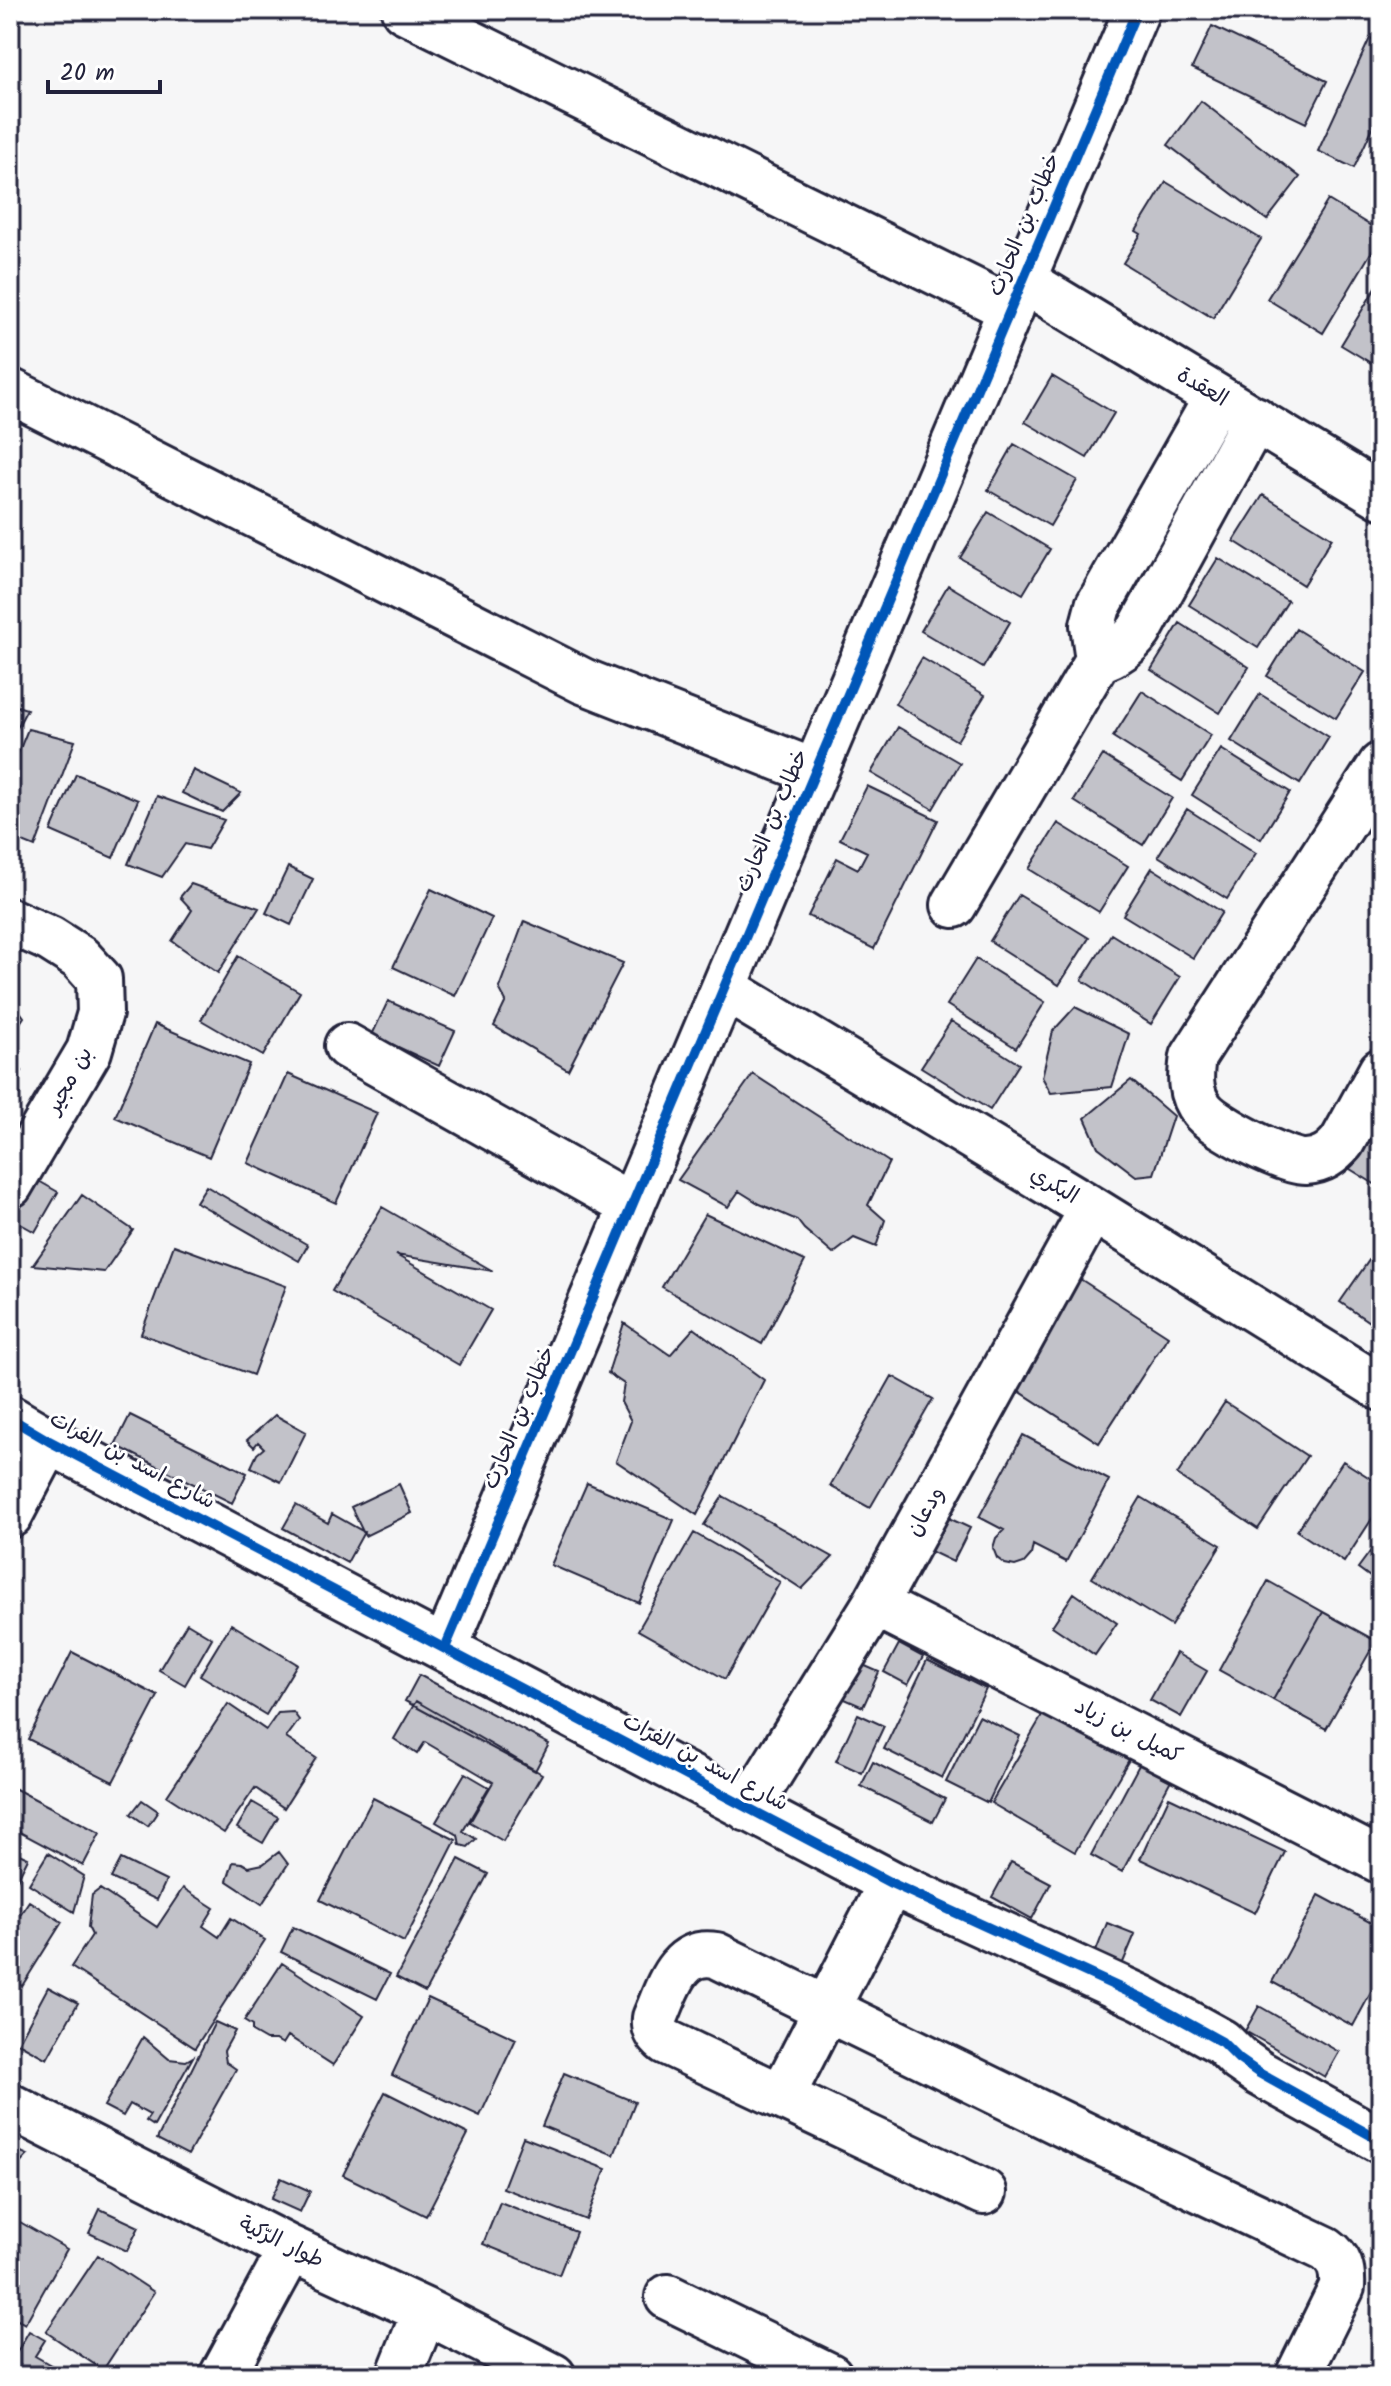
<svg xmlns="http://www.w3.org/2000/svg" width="1391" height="2386" font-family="Kalam,'Playpen Sans Arabic',sans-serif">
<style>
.building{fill:#c2c2c9;stroke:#22223b;stroke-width:2}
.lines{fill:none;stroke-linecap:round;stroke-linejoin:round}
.minor-casing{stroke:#22223b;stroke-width:50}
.minor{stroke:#fff;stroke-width:44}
.cycleway-casing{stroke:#fff;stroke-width:15}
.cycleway{stroke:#0057b8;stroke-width:10}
.labels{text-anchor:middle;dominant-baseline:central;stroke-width:6;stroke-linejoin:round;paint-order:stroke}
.street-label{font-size:22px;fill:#22223b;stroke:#fff}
</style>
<rect width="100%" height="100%" fill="#f6f6f7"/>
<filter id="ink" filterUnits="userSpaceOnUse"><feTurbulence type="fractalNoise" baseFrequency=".0125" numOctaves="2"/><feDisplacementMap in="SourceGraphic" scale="16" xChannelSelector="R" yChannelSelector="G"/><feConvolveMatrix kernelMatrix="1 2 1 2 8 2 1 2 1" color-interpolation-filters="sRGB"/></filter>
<g filter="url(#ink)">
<path class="building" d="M1368,10H1381V23L1365,15Z
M1212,26L1327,81L1306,123L1192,68Z
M1370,38L1381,43V110L1354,168L1318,151Z
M1201,101L1300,177L1267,220L1168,145Z
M1166,182L1261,239L1213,318L1123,263L1141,234L1136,231Z
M1328,200L1381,232V256L1372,251L1323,333L1267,299Z
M1381,279V369L1341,345Z
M1052,376L1114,413L1087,458L1025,422Z
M1014,444L1077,480L1050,526L988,490Z
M1263,495L1332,538L1303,585L1234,541Z
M988,512L1050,549L1023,594L960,558Z
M1218,558L1288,601L1258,648L1189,605Z
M948,585L1010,622L983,668L921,631Z
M1180,623L1249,667L1220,713L1151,670Z
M1296,629L1365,672L1336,718L1267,676Z
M922,658L985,695L957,741L895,704Z
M1142,691L1211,735L1182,781L1113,737Z
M1260,694L1329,737L1300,784L1231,741Z
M10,704L27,709L10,741Z
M898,727L960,763L933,809L871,773Z
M28,729L75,741L35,847L10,837V773Z
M1221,749L1290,792L1261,839L1192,795Z
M1103,755L1172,798L1143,845L1074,801Z
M193,770L241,793L222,812L182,793Z
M76,774L138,800L113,858L51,831Z
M867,786L938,820L874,949L808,916L837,858L858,869L867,852L840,839Z
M157,796L224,820L207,849L185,844L162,877L128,864Z
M1187,809L1256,853L1227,899L1158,856Z
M1058,823L1128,866L1099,912L1029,869Z
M288,867L313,879L291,925L266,913Z
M1152,868L1222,912L1193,958L1123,915Z
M191,884L259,908L218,973L172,941L192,910L180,897Z
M431,889L492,918L455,996L393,967Z
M1019,895L1089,938L1059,985L990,941Z
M524,921L623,963L568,1070L494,1026L506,1001L499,988Z
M1111,934L1180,977L1151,1024L1082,980Z
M238,956L300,992L263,1056L201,1020Z
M976,959L1045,1002L1016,1048L947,1005Z
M10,998L24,1017L10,1038Z
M388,1001L455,1031L439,1066L372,1035Z
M1075,1007L1129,1034L1112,1087L1051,1093L1042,1077L1053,1031Z
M951,1021L1019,1064L990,1110L921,1067Z
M155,1024L249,1064L209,1157L115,1117Z
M10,1058L22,1071L10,1087Z
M288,1074L377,1113L336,1203L248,1163Z
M753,1074L889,1162L868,1205L885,1220L876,1247L854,1238L833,1254L804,1229L797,1220L760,1204L739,1191L728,1207L678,1180Z
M1131,1080L1173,1116L1154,1174L1136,1176L1098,1147L1085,1118Z
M1367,1114L1381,1123V1188L1337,1161Z
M30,1176L58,1192L35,1232L10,1218V1211Z
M206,1186L308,1245L299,1261L196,1202Z
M82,1195L133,1230L104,1272L33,1265Z
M382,1207L493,1271L396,1255L491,1310L459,1365L332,1291Z
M705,1214L805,1261L762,1344L662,1287Z
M1381,1243V1330L1340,1302Z
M174,1245L286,1286L253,1375L141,1334Z
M1074,1275L1168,1336L1099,1443L1005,1382Z
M624,1323L670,1355L694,1328L764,1380L697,1515L616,1461L631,1421L621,1402L624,1384L608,1373Z
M892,1376L933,1399L870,1508L830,1486Z
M1225,1402L1307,1456L1258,1529L1177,1475Z
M130,1415L247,1473L232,1503L115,1445Z
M275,1415L306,1432L281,1482L251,1467L257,1454L264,1448L258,1442L254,1447L247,1440Z
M1023,1435L1109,1480L1066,1562L1033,1545L1031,1555L1024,1563L1015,1566L1005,1564L997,1558L993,1548L996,1538L1004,1530L979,1517Z
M1343,1461L1381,1485V1505L1344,1562L1297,1531Z
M587,1483L674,1520L639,1603L551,1565Z
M399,1484L412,1513L365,1536L351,1507Z
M723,1496L833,1557L802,1589L704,1525Z
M1141,1497L1221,1545L1171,1626L1092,1578Z
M296,1505L328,1523L332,1514L364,1532L347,1563L283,1528Z
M940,1514L970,1528L953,1562L924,1548Z
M694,1533L780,1582L725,1679L638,1630Z
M1381,1537V1585L1358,1568Z
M1268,1581L1323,1612L1273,1700L1219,1670Z
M1074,1593L1117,1623L1095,1655L1052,1626Z
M1323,1612L1376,1641L1326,1729L1273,1700Z
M187,1623L212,1638L185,1685L159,1670Z
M231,1624L297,1664L266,1715L200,1675Z
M899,1644L923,1657L908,1685L884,1672Z
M72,1652L158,1696L113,1782L28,1739Z
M1176,1653L1207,1671L1181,1717L1150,1700Z
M927,1660L986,1689L942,1778L884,1749Z
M856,1662L879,1672L863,1707L840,1697Z
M419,1675L549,1744L535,1771L405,1701Z
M416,1701L542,1774L503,1841L470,1822L493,1782L425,1742L417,1754L394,1739Z
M228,1704L266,1730L278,1713L293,1712L299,1720L286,1738L316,1758L284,1808L255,1788L224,1833L167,1796Z
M1046,1709L1130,1758L1075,1852L991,1803Z
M858,1714L884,1726L862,1773L836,1761Z
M979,1716L1020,1736L988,1803L946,1782Z
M873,1762L945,1799L933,1822L861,1786Z
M1140,1763L1171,1780L1122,1872L1091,1855Z
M465,1773L489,1787L463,1831L476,1839L468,1847L460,1845L458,1835L436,1822Z
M10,1786L100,1833L83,1866L10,1827Z
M1169,1797L1285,1852L1255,1913L1140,1859Z
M373,1798L456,1840L404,1942L320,1900Z
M142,1800L158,1811L148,1826L131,1814Z
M252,1802L278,1817L263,1843L237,1828Z
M10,1850L28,1858L15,1884L10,1881Z
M279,1852L288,1864L262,1904L227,1881L233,1862L242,1863L249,1867L263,1864Z
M48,1853L84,1876L74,1912L29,1884Z
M121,1859L166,1881L157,1900L111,1878Z
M459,1859L488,1874L425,1992L396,1977Z
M1011,1862L1051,1883L1032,1919L992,1897Z
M183,1888L214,1908L203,1926L219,1937L231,1918L265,1940L195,2048L71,1967L92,1935L88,1927L92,1895L100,1889L157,1927Z
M1319,1895L1381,1928V1974L1353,2026L1272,1982Z
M29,1901L62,1922L22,1986L10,1979V1956L19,1941L11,1928Z
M1107,1923L1135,1934L1122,1965L1095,1954Z
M293,1927L390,1974L377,1999L281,1952Z
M282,1963L364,2016L333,2065L288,2036L283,2044L276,2040H266L252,2032V2026L244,2021Z
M48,1987L78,2003L47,2059L18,2043Z
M428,1998L516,2039L480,2116L392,2075Z
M1259,2006L1339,2052L1325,2077L1245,2031Z
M215,2022L235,2031L224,2051L226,2062L236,2069L188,2155L157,2139Z
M143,2037L169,2059L186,2061L193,2057L154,2126L146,2121L150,2115L130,2104L123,2116L104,2106Z
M564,2073L635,2102L614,2155L542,2126Z
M385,2092L468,2134L426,2216L343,2175Z
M523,2137L606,2169L586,2220L503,2188Z
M10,2147L28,2155L13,2171L10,2169Z
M281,2178L310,2191L300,2212L271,2199Z
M500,2202L576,2232L559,2275L483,2244Z
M100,2209L139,2227L127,2251L89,2233Z
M13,2218L67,2249L25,2324L10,2316V2223Z
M98,2255L154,2292L103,2370L46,2332Z
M29,2331L45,2340L35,2356L70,2376H15L10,2373V2364Z"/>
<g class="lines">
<defs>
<path id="minor" d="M404,10L1011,309
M1023,280L1381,496
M10,391L583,681L815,772
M1098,660C1117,654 1127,646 1139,631L1255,419
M1381,765L1193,1057C1190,1076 1189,1094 1202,1110C1214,1126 1286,1163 1306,1162C1322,1161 1332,1154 1342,1142L1381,1071
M954,905L1098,660L1093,625L1098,606L1217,397
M10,921L50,939L80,958L99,979L100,1013L89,1051L10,1185
M724,988L1092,1209L1381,1388
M347,1046L632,1206
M10,1418L49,1441L891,1883L1142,1998L1222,2042L1239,2059L1259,2073L1381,2141
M10,1515L49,1441
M875,1604L1381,1861
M445,1648L1137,10
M748,1809L875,1604L1092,1209
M782,2096L891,1883
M10,2106L291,2249L425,2311L553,2376
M984,2192L666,2042C657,2035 654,2029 655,2018C668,1989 677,1948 716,1955L1087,2136L1326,2249C1340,2259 1343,2270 1342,2287L1298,2376
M668,2297L830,2376
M222,2376L291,2249
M399,2376L425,2311"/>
</defs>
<use href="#minor" class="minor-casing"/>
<use href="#minor" class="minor"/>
<defs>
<path id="cycleway" d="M10,1418L49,1441L891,1883L1142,1998L1222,2042L1239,2059L1259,2073L1381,2141
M445,1648L1137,10"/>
</defs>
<use href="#cycleway" class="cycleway-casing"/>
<use href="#cycleway" class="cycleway"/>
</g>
</g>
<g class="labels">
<g class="street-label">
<text transform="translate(1025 225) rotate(-67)">خطاب بن الحارث</text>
<text transform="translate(1202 388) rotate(31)">العقدة</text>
<text transform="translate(773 821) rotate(-67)">خطاب بن الحارث</text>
<text transform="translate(70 1081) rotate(-61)">بن مجير</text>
<text transform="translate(1054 1186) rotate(31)">البكري</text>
<text transform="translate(520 1418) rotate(-67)">خطاب بن الحارث</text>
<text transform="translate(132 1461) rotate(28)">شارع اسد بن الفرات</text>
<text transform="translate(926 1512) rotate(-61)">ودعان</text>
<text transform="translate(1128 1732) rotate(27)">كميل بن زياد</text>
<text transform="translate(705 1763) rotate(28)">شارع اسد بن الفرات</text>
<text transform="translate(281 2243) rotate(26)">طوار الرّكية</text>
</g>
</g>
<rect width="1391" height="2386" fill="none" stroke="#fff" stroke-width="40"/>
<rect x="20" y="20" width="1351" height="2346" fill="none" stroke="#22223b" stroke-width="3" filter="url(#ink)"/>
<path d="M48 80v12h112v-12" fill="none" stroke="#22223b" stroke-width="4"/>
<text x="60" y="80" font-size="24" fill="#22223b" stroke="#ffffff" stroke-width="6" paint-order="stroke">20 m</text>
</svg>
